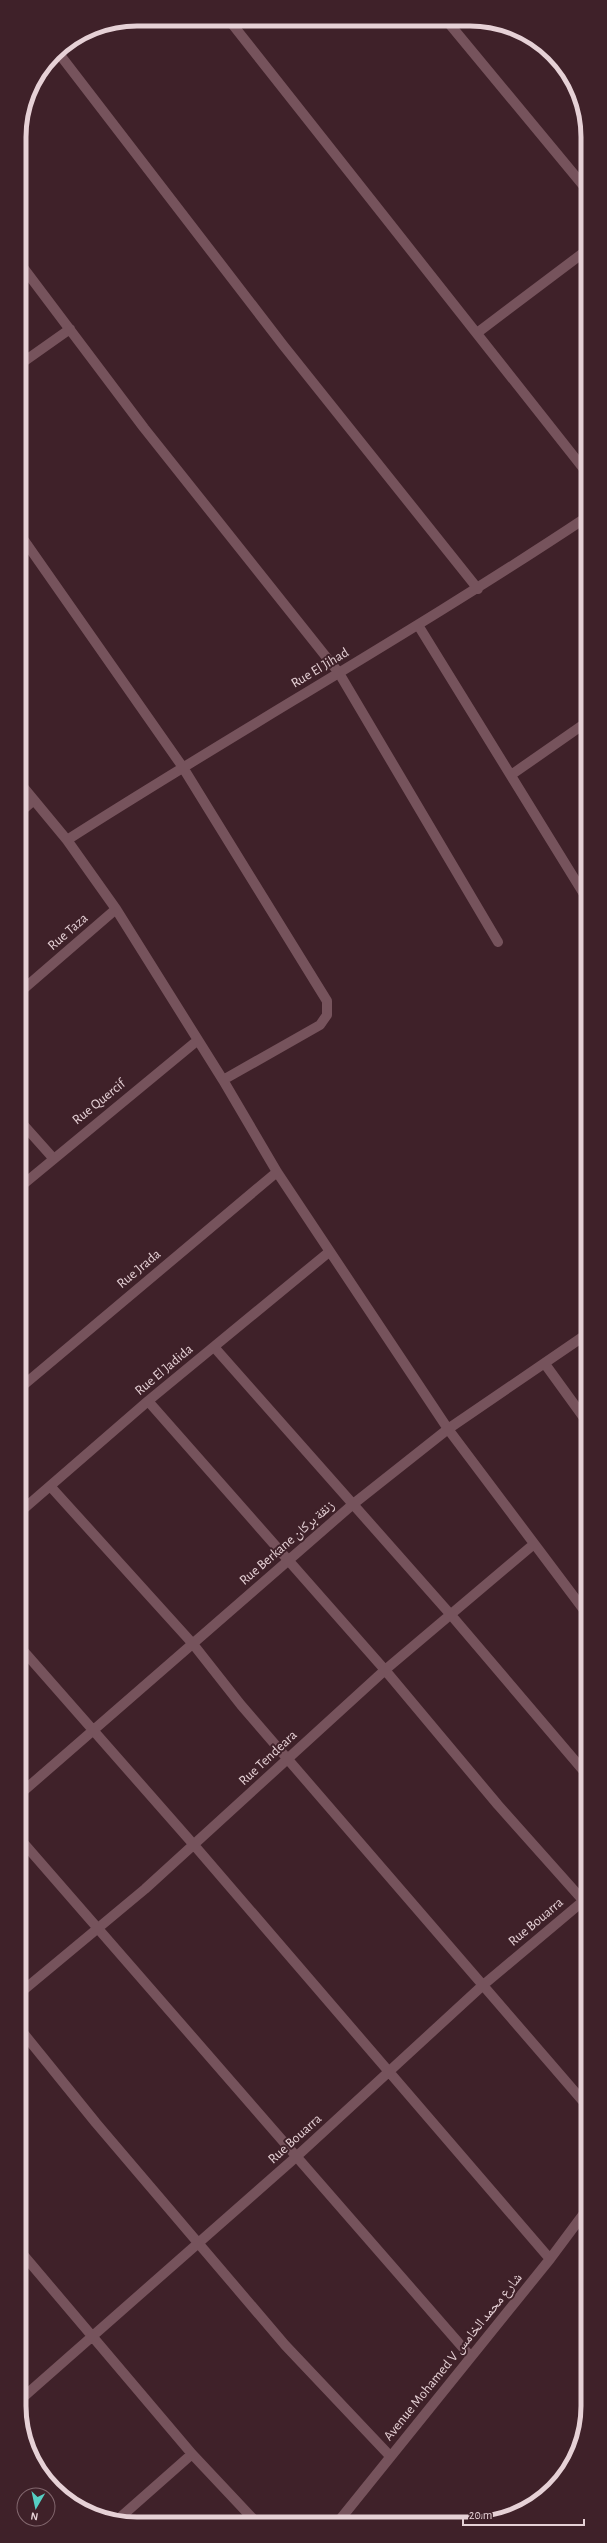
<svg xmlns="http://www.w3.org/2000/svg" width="607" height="2543" font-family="'Alegreya Sans','Noto Naskh Arabic',sans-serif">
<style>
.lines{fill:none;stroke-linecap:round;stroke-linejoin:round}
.minor{stroke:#76535c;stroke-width:10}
.labels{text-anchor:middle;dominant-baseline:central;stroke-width:4;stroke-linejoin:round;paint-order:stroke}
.street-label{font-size:14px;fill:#e6d1d6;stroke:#3f2129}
.rim{fill:none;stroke:#e6d1d6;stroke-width:5}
</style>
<rect width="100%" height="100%" fill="#3f2129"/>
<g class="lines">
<path class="minor" d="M229,20L587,473
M447,21L587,190
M57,51L283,345L478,589
M19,262L144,428L339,673L498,942
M477,333L587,250
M19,365L70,329
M19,533L182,766L327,1001V1015L320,1025L223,1080
M418,625L587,899
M511,775L587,722
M19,782L67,840L116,909L223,1080L277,1172L448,1429L587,1614
M19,813L34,800
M67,840C239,730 417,630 587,517
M20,992L116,909
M20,1121L53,1158
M20,1187L198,1040
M214,1347L451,1615L588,1776
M545,1364L587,1422
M20,1388L277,1172
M148,1401L385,1670L498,1805L588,1906
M50,1486L193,1644L241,1705L588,2107
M20,1512L148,1401L329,1252
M20,1647L194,1845L550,2259
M20,1794L352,1505L448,1429L587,1334
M20,1839L471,2357
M20,1993L145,1889L385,1670L534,1544
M20,2029L96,2123L285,2345L390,2456
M20,2251L192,2454L256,2522
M20,2400L296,2157L482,1986L588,1897
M115,2522L192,2454
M338,2522L550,2259L588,2208"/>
</g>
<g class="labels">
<g class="street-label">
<text transform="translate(320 668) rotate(-31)">Rue El Jihad</text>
<text transform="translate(68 932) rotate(-41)">Rue Taza</text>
<text transform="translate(99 1102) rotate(-39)">Rue Quercif</text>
<text transform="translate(139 1269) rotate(-40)">Rue Jrada</text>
<text transform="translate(164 1370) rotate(-40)">Rue El Jadida</text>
<text transform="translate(287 1543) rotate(-41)">Rue Berkane زنقة بركان</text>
<text transform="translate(268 1758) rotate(-43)">Rue Tendeara</text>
<text transform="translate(536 1922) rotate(-40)">Rue Bouarra</text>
<text transform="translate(295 2139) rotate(-42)">Rue Bouarra</text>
<text transform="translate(453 2357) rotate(-51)">Avenue Mohamed V شارع محمد الخامس</text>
</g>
</g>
<path d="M0 0H607V2543H0ZM137 26H470A111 111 0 0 1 581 137V2406A111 111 0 0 1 470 2517H137A111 111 0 0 1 26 2406V137A111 111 0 0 1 137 26Z" fill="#3f2129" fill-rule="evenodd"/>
<path class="rim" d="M137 26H470A111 111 0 0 1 581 137V2406A111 111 0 0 1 470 2517H137A111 111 0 0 1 26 2406V137A111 111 0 0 1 137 26Z"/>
<g transform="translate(36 2507) rotate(189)"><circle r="19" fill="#3f2129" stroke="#82676e"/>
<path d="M0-3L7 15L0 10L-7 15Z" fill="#56cec3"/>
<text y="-6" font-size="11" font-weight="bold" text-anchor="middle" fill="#e6d1d6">N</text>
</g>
<path d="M463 2519v6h121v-6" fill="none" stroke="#e6d1d6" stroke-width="2"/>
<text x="469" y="2519" font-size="12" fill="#e6d1d6" stroke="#3f2129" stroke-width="3" paint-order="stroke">20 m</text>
</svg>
